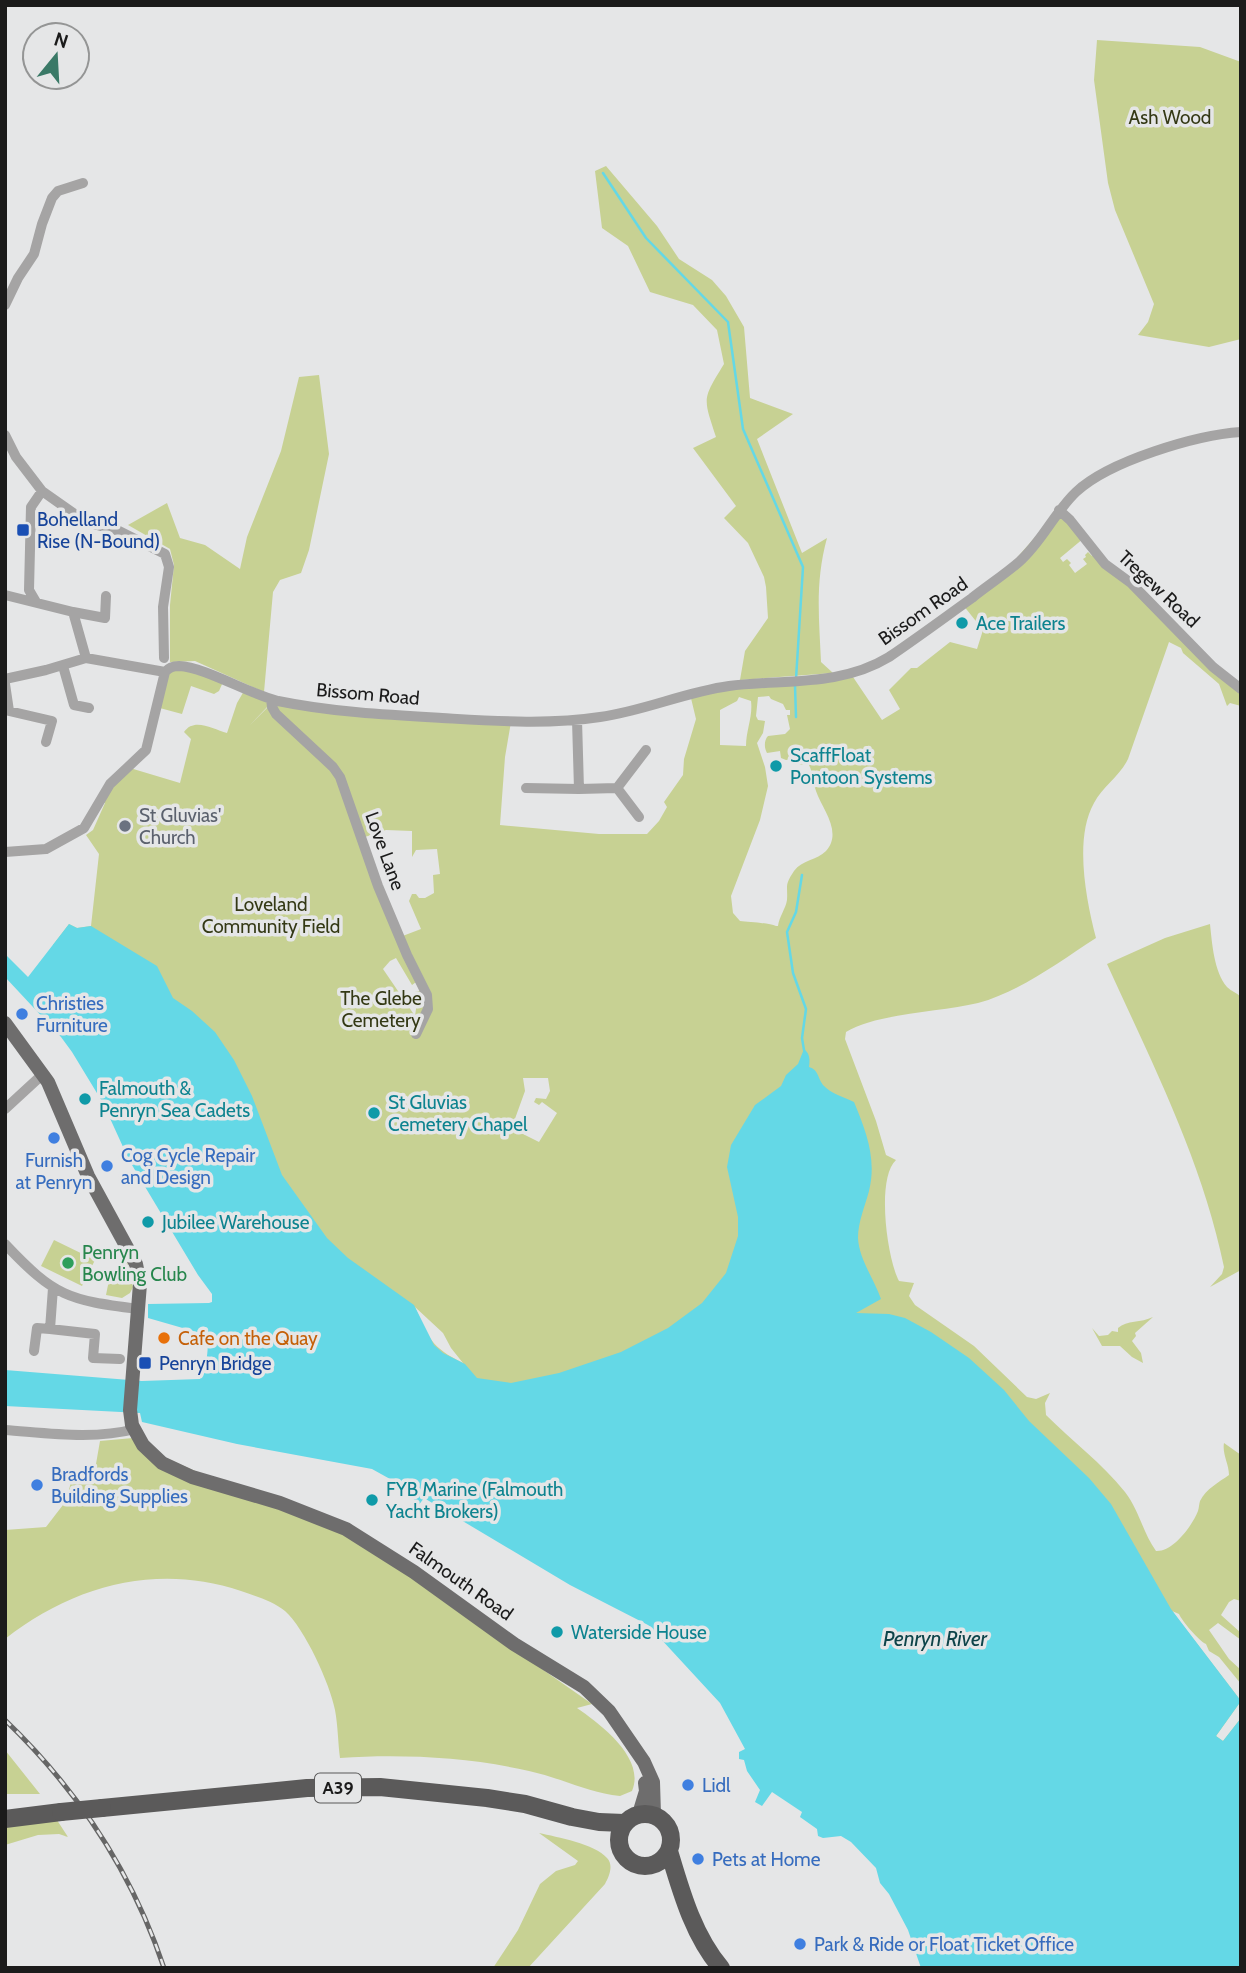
<svg xmlns="http://www.w3.org/2000/svg" width="1246" height="1973" font-family="Cabin,sans-serif">
<style>
.green{fill:#c7d193;fill-rule:evenodd}
.water{fill:#64d8e6}
.lines{fill:none;stroke-linecap:round;stroke-linejoin:round}
.stream{stroke:#64d8e6;stroke-width:2.5}
.minor{stroke:#a5a4a4;stroke-width:10}
.major{stroke:#6e6d6d;stroke-width:14}
.highway{stroke:#5b5a5a;stroke-width:18}
.rail-casing{stroke:#666;stroke-width:5}
.rail{stroke:#e5e6e7;stroke-width:2.5;stroke-dasharray:8;stroke-linecap:butt}
.highway-bridge{stroke:#5b5a5a;stroke-width:18}
.transit-dot{fill:#1a4fb4;stroke:#e5e6e7;stroke-width:2.5}
.culture-dot{fill:#0f9aa8;stroke:#e5e6e7;stroke-width:2.5}
.worship-dot{fill:#6b7280;stroke:#e5e6e7;stroke-width:2.5}
.shop-dot{fill:#3f7fe0;stroke:#e5e6e7;stroke-width:2.5}
.leisure-dot{fill:#2e9e5b;stroke:#e5e6e7;stroke-width:2.5}
.food-dot{fill:#e8710a;stroke:#e5e6e7;stroke-width:2.5}
.labels{text-anchor:middle;dominant-baseline:central;stroke-width:7;stroke-linejoin:round;paint-order:stroke}
.shield{fill:#e5e6e7;stroke:#585858;stroke-width:2}
.shield-label{font-size:18px;font-weight:bold;fill:#1b1b1b}
.park-label{font-size:19px;fill:#343915;stroke:#e5e6e7}
.transit-label{font-size:19px;fill:#164399;stroke:#e5e6e7;text-anchor:start}
.street-label{font-size:19px;fill:#1b1b1b;stroke:#e5e6e7}
.culture-label{font-size:19px;fill:#0d838f;stroke:#e5e6e7;text-anchor:start}
.worship-label{font-size:19px;fill:#5b616d;stroke:#e5e6e7;text-anchor:start}
.shop-label{font-size:19px;fill:#366cbe;stroke:#e5e6e7;text-anchor:start}
.leisure-label{font-size:19px;fill:#27864d;stroke:#e5e6e7;text-anchor:start}
.food-label{font-size:19px;fill:#c56008;stroke:#e5e6e7;text-anchor:start}
.water-label{font-size:21px;font-style:italic;fill:#0e444a;stroke:#e5e6e7}
</style>
<rect width="100%" height="100%" fill="#e5e6e7"/>
<path class="green" d="M1097,40L1200,47L1241,62V339L1209,347L1138,335L1148,322L1154,304L1115,210L1108,183L1094,80Z
M606,166L657,226L679,259L712,280L726,296L744,327L750,398L793,414L757,439L802,553L827,538C815,582 819,617 821,662L833,673L740,680L745,651L768,618L766,587L764,577L748,543L724,518L736,506L693,448L716,437C703,397 702,400 724,364L717,330L693,305L650,292L628,246L602,228L595,171Z
M319,375L329,454L309,550L301,573L280,580L273,592L264,692L195,661L170,662V605L174,565L170,549L128,525L167,503L180,538L205,545L240,569L247,537L281,451L299,377Z
M1059,510L1084,538L1060,558L1063,562L1067,559L1071,563L1069,565L1075,573L1087,564L1083,559L1086,557L1085,555L1088,552L1092,556L1093,554L1241,689V706L1230,703L1227,706L1219,684L1183,653L1181,648L1169,642L1128,759C1120,776 1103,786 1094,803C1074,838 1086,900 1096,938C1059,962 1021,991 978,1003C941,1012 877,1013 846,1032L845,1039L876,1121L886,1155L896,1160C876,1178 887,1259 899,1281L914,1283L909,1296L915,1305L974,1346L1027,1397L1036,1399L1050,1393L1045,1403L1046,1415C1072,1441 1102,1463 1125,1492C1139,1510 1143,1533 1156,1551C1173,1552 1192,1526 1198,1511C1199,1508 1199,1504 1200,1501C1206,1489 1219,1482 1229,1475C1229,1464 1222,1454 1224,1443L1241,1455V1601L1234,1599L1229,1602L1221,1615L1241,1633V1640L1218,1623L1209,1630L1229,1659L1241,1670V1684L1219,1657L1209,1651L1206,1644C1199,1641 1182,1621 1179,1614L1172,1611L1241,1701L1216,1736L1223,1741L1241,1718V1796L748,1414L250,1351L53,945L69,924L77,928L91,926L99,854L86,835L93,830L105,803L101,801L130,768L180,783L191,739L184,732C194,717 213,729 227,733L237,703L244,691L271,703L250,725L271,704L511,722L505,757L500,825L599,834H647L659,821L667,807L664,802L683,775L684,759L696,719L690,694L851,674L882,720L900,709L889,690L911,668H917L950,642L977,649L983,630L963,605L999,578ZM769,696L771,699L783,704L786,710H790V715H787L790,729L785,734L768,736C764,740 764,748 767,753L780,751L781,758L786,760L792,759L795,764L809,765C813,773 813,782 816,791C822,809 843,832 826,851C817,860 802,860 794,871C784,886 788,885 787,900C786,908 779,917 778,926H776C769,923 749,922 740,921L733,913L731,896L760,820L768,786L765,767L757,743L763,733L765,721L758,720L756,716L758,697ZM739,697L751,701C753,717 746,730 746,746L720,745V710L737,701ZM386,830L412,831V857L416,850L437,849L440,874L433,875L434,893L425,898H419L416,894H412L409,901L421,929L400,937L362,838ZM396,958L412,985L419,980L424,990L415,992L417,1002L415,1016L383,969L390,961ZM523,1078H548L550,1091L546,1099L536,1098L534,1102L539,1105L542,1102L557,1113L539,1142L513,1129L512,1127L525,1091ZM415,1307L443,1333L451,1348L463,1363C431,1347 429,1339 415,1307Z
M176,667L223,682L219,691L214,694L191,686L182,714L156,707L165,673Z
M1210,924C1212,943 1214,972 1227,987C1231,991 1237,993 1241,997V1270L1210,1287L1222,1274L1224,1267C1202,1160 1152,1063 1107,964L1165,938Z
M54,1240L95,1260L82,1286L41,1266Z
M126,1257L133,1287L130,1293L122,1298L106,1295L110,1275Z
M1153,1317L1135,1333L1136,1336L1132,1341L1141,1353L1143,1363L1132,1357L1120,1346H1102L1092,1328L1099,1336L1108,1335L1112,1331L1118,1332V1328C1127,1320 1141,1323 1153,1317Z
M133,1438L137,1445L278,1508L341,1533L409,1576L592,1704L577,1708C600,1724 646,1758 632,1791L620,1796L612,1795C583,1790 557,1777 529,1771C468,1757 402,1754 340,1758C338,1743 338,1726 335,1710C330,1684 305,1629 285,1611C273,1601 255,1596 241,1591C157,1563 74,1585 5,1639V1530L46,1527L66,1501L71,1482L93,1481L100,1441Z
M5,1750L40,1794H5Z
M53,1814L68,1837L59,1834L38,1835L5,1845V1821Z
M539,1833C557,1837 595,1844 607,1858C614,1865 609,1877 605,1884L528,1968H493L518,1930L540,1884L556,1871L575,1865L578,1861Z"/>
<path class="water" d="M69,924L77,928L91,926L157,966L173,998L192,1011L215,1032L234,1060L252,1096L282,1175L327,1238L348,1258L414,1305L434,1345L443,1353L465,1364L477,1378L511,1383L559,1373L621,1352L668,1328L702,1303L726,1273L738,1236V1217L727,1167L731,1145L755,1105L781,1086L786,1075L798,1064L804,1049C810,1054 810,1059 809,1067C819,1070 817,1077 823,1085C831,1094 844,1097 854,1102C866,1131 877,1159 869,1191C865,1206 858,1222 858,1238C859,1259 874,1279 881,1299L856,1313L889,1314L905,1318L931,1332L969,1358L1004,1390L1029,1421L1089,1478L1111,1504L1171,1609L1241,1701L1216,1736L1223,1741L1241,1718V1968H921L908,1930L889,1894L880,1883L876,1868L851,1842L841,1836L823,1838L818,1836L817,1829L800,1817L802,1812L772,1792L762,1806L755,1802L760,1790L747,1771L744,1760L739,1759V1752L745,1749L720,1703L648,1625L570,1585L424,1498L415,1510L410,1506L417,1494L372,1469L237,1444L142,1422L140,1413L5,1406V1370L142,1381L200,1379C207,1367 209,1347 207,1335L148,1318V1304L209,1303L212,1302V1294L198,1275L129,1160L103,1103L72,1052L61,1037L5,977V954L28,977Z"/>
<g class="lines">
<path class="stream" d="M603,173L646,238L728,322L743,429L803,567L796,679
M795,686L796,717
M802,875L796,912L787,932L793,973L806,1009L802,1038L804,1050"/>
<path class="minor" d="M5,305L18,278L34,254L42,224L52,198L58,191L83,183
M5,435L16,457L42,491L86,522L119,531L165,554L169,567L163,607L164,658
M1059,510L1070,520L1105,564L1131,583L1213,667L1241,689
M5,595L73,612L86,658
M36,602L29,590L31,507L42,491
M73,612L105,618L106,596
M63,666L74,705L89,708
M165,672C169,668 172,666 179,666C205,667 249,694 278,701C331,712 388,715 442,718C494,721 548,725 600,717C644,711 685,692 729,686C783,679 840,687 889,657C917,638 944,618 972,598C987,586 1004,575 1019,562C1042,542 1054,513 1076,492C1109,461 1196,435 1241,432
M5,679L46,670L86,658L165,672
M5,684L9,711L52,721L46,742
M271,699L272,707L276,714L333,767L340,777L378,886L407,955L427,995L428,1009L416,1034
M577,720L579,789L617,788L646,750
M526,788L579,789
M617,788L639,817
M5,852L46,849L84,828L110,784L146,750L165,672
M5,1109L43,1074
M5,1244C55,1297 68,1300 138,1309
M53,1288L50,1329L95,1334L93,1358L120,1359
M34,1351L37,1328L50,1329
M5,1430C47,1433 94,1440 135,1429"/>
<path class="major" d="M5,1023L48,1082L88,1176L136,1264L140,1284L130,1410L132,1425L143,1445L162,1463L192,1477L280,1503L346,1529L414,1572L514,1644L584,1687L609,1711L644,1762L653,1782L654,1815
M639,1814L646,1791L645,1783"/>
<path class="highway" d="M102,1808L307,1788L380,1787L487,1798L525,1804L572,1817L599,1822L624,1823
M619 1840a26 26 0 1 1 52 0a26 26 0 1 1-52 0Z
M5,1819L61,1812
M669,1851C681,1891 693,1935 721,1968"/>
<defs>
<path id="rail" d="M5,1720C78,1790 132,1872 164,1968"/>
</defs>
<use href="#rail" class="rail-casing"/>
<use href="#rail" class="rail"/>
<path class="highway-bridge" d="M61,1812L102,1808"/>
</g>
<g class="transit-dot">
<rect x="16" y="523" width="14" height="14" rx="3.5"/>
<rect x="138" y="1356" width="14" height="14" rx="3.5"/>
</g>
<g class="culture-dot">
<circle cx="962" cy="623" r="7"/>
<circle cx="776" cy="766" r="7"/>
<circle cx="85" cy="1099" r="7"/>
<circle cx="374" cy="1113" r="7"/>
<circle cx="148" cy="1222" r="7"/>
<circle cx="372" cy="1500" r="7"/>
<circle cx="557" cy="1632" r="7"/>
</g>
<circle class="worship-dot" cx="125" cy="826" r="7"/>
<g class="shop-dot">
<circle cx="22" cy="1014" r="7"/>
<circle cx="54" cy="1138" r="7"/>
<circle cx="107" cy="1166" r="7"/>
<circle cx="37" cy="1485" r="7"/>
<circle cx="688" cy="1785" r="7"/>
<circle cx="698" cy="1859" r="7"/>
<circle cx="800" cy="1944" r="7"/>
</g>
<circle class="leisure-dot" cx="68" cy="1263" r="7"/>
<circle class="food-dot" cx="164" cy="1338" r="7"/>
<g class="labels">
<rect class="shield" x="315" y="1773.5" width="46" height="29" rx="5"/>
<g class="shield-label">
<text x="338" y="1788">A39</text>
</g>
<g class="park-label">
<text x="1170" y="117">Ash Wood</text>
<text x="271" y="904">Loveland<tspan x="271" dy="22">Community Field</tspan></text>
<text x="381" y="998">The Glebe<tspan x="381" dy="22">Cemetery</tspan></text>
</g>
<g class="transit-label">
<text x="37" y="519">Bohelland<tspan x="37" dy="22">Rise (N-Bound)</tspan></text>
<text x="159" y="1363">Penryn Bridge</text>
</g>
<g class="street-label">
<text transform="translate(1159 589) rotate(43)">Tregew Road</text>
<text transform="translate(923 611) rotate(-35)">Bissom Road</text>
<text transform="translate(368 694) rotate(5)">Bissom Road</text>
<text transform="translate(385 851) rotate(70)">Love Lane</text>
<text transform="translate(461 1581) rotate(35)">Falmouth Road</text>
</g>
<g class="culture-label">
<text x="976" y="623">Ace Trailers</text>
<text x="790" y="755">ScaffFloat<tspan x="790" dy="22">Pontoon Systems</tspan></text>
<text x="99" y="1088">Falmouth &amp;<tspan x="99" dy="22">Penryn Sea Cadets</tspan></text>
<text x="388" y="1102">St Gluvias<tspan x="388" dy="22">Cemetery Chapel</tspan></text>
<text x="162" y="1222">Jubilee Warehouse</text>
<text x="386" y="1489">FYB Marine (Falmouth<tspan x="386" dy="22">Yacht Brokers)</tspan></text>
<text x="571" y="1632">Waterside House</text>
</g>
<g class="worship-label">
<text x="139" y="815">St Gluvias'<tspan x="139" dy="22">Church</tspan></text>
</g>
<g class="shop-label">
<text x="36" y="1003">Christies<tspan x="36" dy="22">Furniture</tspan></text>
<text x="121" y="1155">Cog Cycle Repair<tspan x="121" dy="22">and Design</tspan></text>
<text x="54" y="1160" text-anchor="middle">Furnish<tspan x="54" dy="22">at Penryn</tspan></text>
<text x="51" y="1474">Bradfords<tspan x="51" dy="22">Building Supplies</tspan></text>
<text x="702" y="1785">Lidl</text>
<text x="712" y="1859">Pets at Home</text>
<text x="814" y="1944">Park &amp; Ride or Float Ticket Office</text>
</g>
<g class="leisure-label">
<text x="82" y="1252">Penryn<tspan x="82" dy="22">Bowling Club</tspan></text>
</g>
<g class="food-label">
<text x="178" y="1338">Cafe on the Quay</text>
</g>
<g class="water-label">
<text x="935" y="1638">Penryn River</text>
</g>
</g>
<rect width="1246" height="1973" fill="none" stroke="#1b1b1b" stroke-width="14"/>
<g transform="translate(56 56) rotate(18)"><circle r="33" fill="#e5e6e7" stroke="#949595" stroke-width="2"/>
<path d="M0-5L12 26L0 18L-12 26Z" fill="#3a7967"/>
<text y="-10" font-size="19" font-weight="bold" text-anchor="middle" fill="#1b1b1b">N</text>
</g>
</svg>
